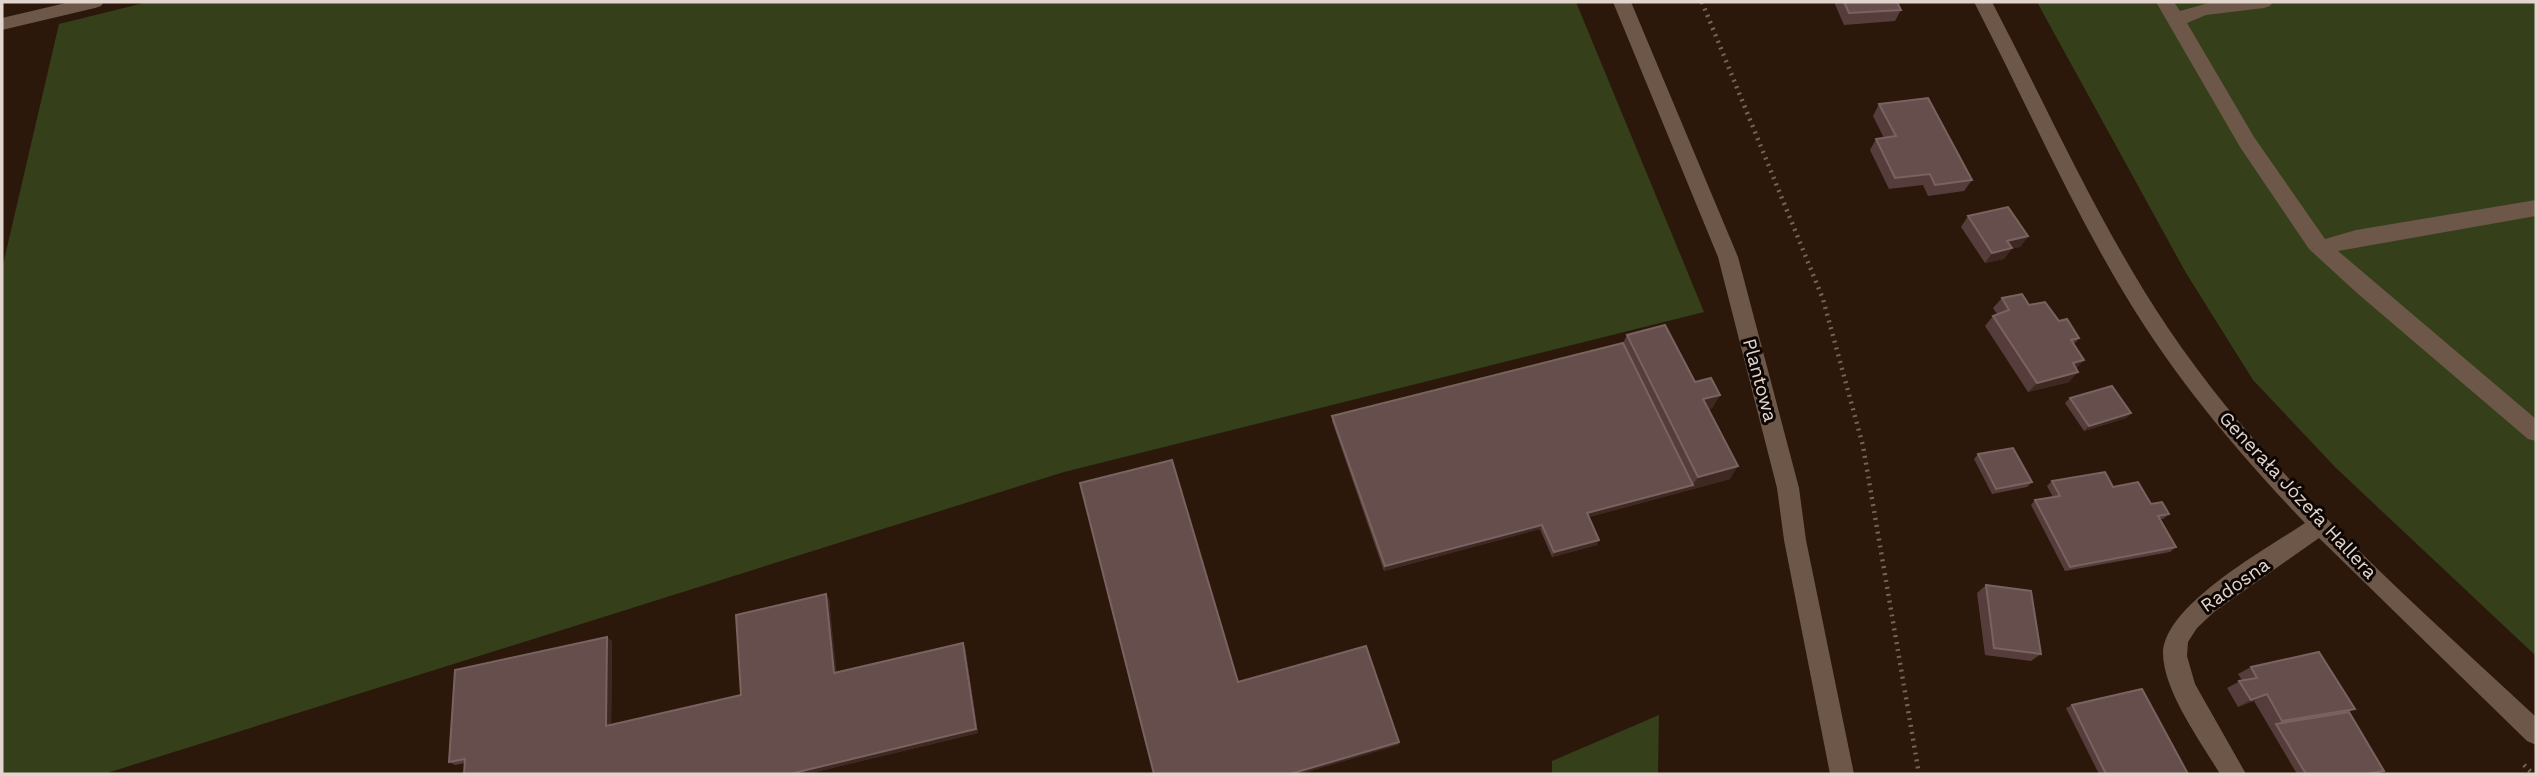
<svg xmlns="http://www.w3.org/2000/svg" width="2538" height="776" font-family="'Work Sans',sans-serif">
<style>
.green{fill:#353f1a}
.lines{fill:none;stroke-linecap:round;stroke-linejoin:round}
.path{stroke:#736358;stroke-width:4.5;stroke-dasharray:2 5;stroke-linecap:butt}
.minor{fill:#6d5748;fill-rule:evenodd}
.wall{fill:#563d3c}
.shaded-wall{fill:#3f2822}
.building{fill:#664e4c;stroke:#796360;stroke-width:2}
.labels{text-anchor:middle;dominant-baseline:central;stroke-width:6;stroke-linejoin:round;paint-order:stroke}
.street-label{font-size:19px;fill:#e2d5cd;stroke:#0d0603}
</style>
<rect width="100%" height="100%" fill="#2b180b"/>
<path class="green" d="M148,2H1576L1704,312L1064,472L104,774H2V269L59,24Z
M2037,2H2536V656L2336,468L2253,380L2186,273Z
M1659,715L1658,774H1552V761Z"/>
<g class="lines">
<path class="path" d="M1702,2L1823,299L1863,446L1919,774
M2524,765L2533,774"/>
<path class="minor" d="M70,2H104L101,6L95,8L2,30V18Z
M1613,2H1631L1738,257L1799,488L1806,540L1854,774H1830L1784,540L1777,488L1718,257Z
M1974,2H1992C2049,111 2099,225 2168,328C2268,476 2407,597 2536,717V745L2527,741L2319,538L2214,612L2197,628L2188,642L2187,656L2195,684L2246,774H2220C2201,742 2164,692 2163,654C2163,605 2267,549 2305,523C2240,455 2179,383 2130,303C2071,207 2026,102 1974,2Z
M2156,2H2174L2180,11L2212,2H2273L2270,6L2264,8L2206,15L2187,23L2254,137L2325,239L2356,230L2536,200V216L2338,251L2536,419V441L2528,439L2357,293L2309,249L2240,147Z"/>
</g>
<path class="wall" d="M1834,2H1897L1901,10L1895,21L1844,25Z
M1879,104L1972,180L1964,191L1928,196L1923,185L1889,189L1870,150L1876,139L1884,138L1873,116Z
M1968,216L2028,236L2020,247L2012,248L2004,259L1985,263L1961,227Z
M2002,298L2029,305L2059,321L2079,338L2074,344L2084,360L2076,368L2069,382L2028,392L1985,326L1993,316L1997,314L1993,308Z
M1627,335L1695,382L1720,395L1712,408L1709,409L1730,479L1589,517L1597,545L1552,557L1540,529L1384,571L1332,421V416L1623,343Z
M2070,398L2131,413L2126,418L2084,431L2065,403Z
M1978,454L2032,482L2027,487L1992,494L1974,459Z
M2052,481L2113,487L2151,504L2169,514L2163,519H2160L2176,547L2170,552L2065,571L2031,505L2035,500L2053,497L2047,486Z
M1986,585L2041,654L2031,661L1985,655L1977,593Z
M829,599L836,673L965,647L978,733L807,774H464L465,763L455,765L449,762L612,641L611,725L741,695Z
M2251,667L2355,709L2349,712L2384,771L2375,774H2297L2254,701L2238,707L2227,688L2242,680L2238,674Z
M2072,705L2188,774H2099L2066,708Z"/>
<path class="shaded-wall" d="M2028,236L2020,247L2012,248L2004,259L1985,263L1992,253L2007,241Z
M2084,360L2075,370L2073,363Z
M2078,372L2069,382L2028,392L2037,383Z
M1720,395L1712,408L1696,412L1703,399Z
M2131,413L2126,418L2084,431L2089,426Z
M1738,466L1730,479L1585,518L1587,513L1693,485L1698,477Z
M1542,525L1540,529L1384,571L1385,566Z
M1599,540L1597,545L1552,557L1554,552Z
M826,594L829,599L837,677L834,673Z
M607,637L612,641L611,730L606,726Z
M963,643L965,647L978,733L807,774H790Z
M2267,694L2254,701L2238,707L2251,700Z
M1399,742V745L1301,774H1290Z"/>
<path class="building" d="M1844,2H1897L1901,10L1849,13Z
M1928,98L1972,180L1935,185L1930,174L1895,178L1876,139L1896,136L1879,104Z
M2008,207L2028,236L2007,241L2012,248L1992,253L1968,216Z
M2022,294L2029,305L2045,302L2059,321L2067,319L2079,338L2071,340L2084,360L2073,363L2078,372L2037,383L1993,316L2009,310L2002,298Z
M1665,325L1695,382L1711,378L1720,395L1703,399L1738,466L1698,477L1627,335Z
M1623,343L1693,485L1587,513L1599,540L1554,552L1542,525L1385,566L1332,416Z
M2112,386L2131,413L2089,426L2070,398Z
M2013,448L2032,482L1996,489L1978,454Z
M1172,460L1238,682L1366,646L1399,742L1290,774H1154L1080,483Z
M2105,472L2113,487L2138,482L2151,504L2162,502L2169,514L2158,516L2176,547L2070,567L2035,500L2060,496L2052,481Z
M1986,585L2031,591L2041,654L1994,648Z
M826,594L834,673L963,643L976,729L790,774H464L465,759L449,762L455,670L607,637L606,726L741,695L736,615Z
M2319,652L2355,709L2282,721L2267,694L2251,700L2239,681L2257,678L2251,667Z
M2142,689L2188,774H2106L2072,705Z
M2349,712L2384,771L2365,774H2306L2276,724Z"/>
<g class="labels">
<g class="street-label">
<text transform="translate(1760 380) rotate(75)">Plantowa</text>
<text transform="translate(2298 495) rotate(47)">Generała Józefa Hallera</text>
<text transform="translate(2235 585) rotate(-35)">Radosna</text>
</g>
</g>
<rect width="2538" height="776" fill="none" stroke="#e2d5cd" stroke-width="7"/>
</svg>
